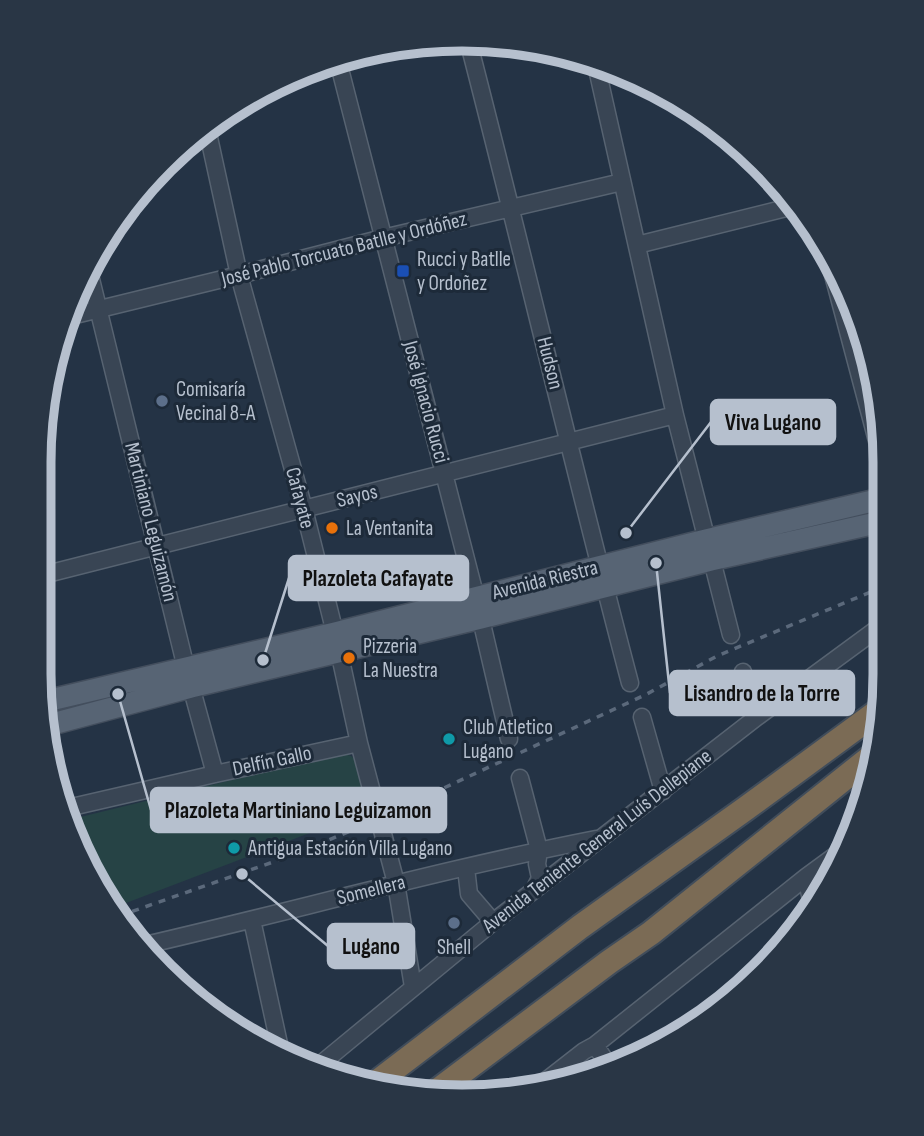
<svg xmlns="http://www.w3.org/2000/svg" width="924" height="1136" font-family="'Sofia Sans Condensed',sans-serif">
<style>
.green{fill:#264345}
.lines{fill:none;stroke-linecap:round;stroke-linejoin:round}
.minor-casing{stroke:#576371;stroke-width:19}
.major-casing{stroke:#434e5d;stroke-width:24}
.highway-casing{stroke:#414d5b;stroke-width:28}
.minor{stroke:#394554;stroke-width:16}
.major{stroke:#576474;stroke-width:21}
.highway{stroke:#7b6b55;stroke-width:24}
.rail{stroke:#5b697b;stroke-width:3.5;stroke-dasharray:7 7;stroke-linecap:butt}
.transit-dot{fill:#1a4fb4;stroke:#1d2a39;stroke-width:2.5}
.service-dot{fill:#5c6f8a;stroke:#1d2a39;stroke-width:2.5}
.food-dot{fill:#e8710a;stroke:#1d2a39;stroke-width:2.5}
.culture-dot{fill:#0f9aa8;stroke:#1d2a39;stroke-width:2.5}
.labels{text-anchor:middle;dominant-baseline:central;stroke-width:6;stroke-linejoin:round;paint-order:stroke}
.street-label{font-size:21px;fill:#b6c0ce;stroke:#1d2a39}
.poi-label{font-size:21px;fill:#b6c0ce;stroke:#1d2a39;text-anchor:start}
.rim{fill:none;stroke:#b6c0ce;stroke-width:9}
.leader{fill:none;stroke:#b6c0ce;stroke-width:2.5}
.callout-dot{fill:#b6c0ce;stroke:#1d2a39;stroke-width:2.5}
.callout{fill:#b6c0ce;stroke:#b6c0ce;stroke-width:2.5}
.callout-label{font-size:23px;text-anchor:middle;font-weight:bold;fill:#111}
</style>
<rect width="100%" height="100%" fill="#243345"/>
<path class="green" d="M342,753L351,756L356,760L370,810L113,908L95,885L68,820Z"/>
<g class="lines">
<defs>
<path id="minor" d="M469,44C524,257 574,471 630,683
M595,60L675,415L731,635
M339,65L476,598L509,739
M208,133L239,275L304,509L335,633L359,743L396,883L413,987
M637,245L790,207
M828,256L885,471
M89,271L186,668L215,774
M67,317L239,275L383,238L622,182
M39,576L675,415
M743,672L757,717
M642,717L663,791
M520,778L539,850L537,864L540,878L534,890
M63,809L215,774L359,743
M466,868L469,894L493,922
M806,877L812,904
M252,920L281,1053
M141,946C293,911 443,869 596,839
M595,1045L607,1063L600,1070
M316,1068L493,922L757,717L885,623
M534,1090L584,1051L595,1045L806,877L836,855"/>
<path id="major" d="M42,702L335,633L706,540L885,498
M45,726L191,687L481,618L711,560L885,521"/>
<path id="highway" d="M372,1086L580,927L745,809L884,707
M433,1094L609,962L651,933L876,753"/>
</defs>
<use href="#minor" class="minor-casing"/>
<use href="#major" class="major-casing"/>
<use href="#highway" class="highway-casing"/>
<use href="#minor" class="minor"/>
<use href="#major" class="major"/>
<use href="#highway" class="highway"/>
<path class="rail" d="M119,916L293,855L355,829L645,695L717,656L885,586"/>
</g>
<rect class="transit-dot" x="396" y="264" width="14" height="14" rx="3.5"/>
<g class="service-dot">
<circle cx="162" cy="401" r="7"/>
<circle cx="454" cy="923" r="7"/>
</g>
<g class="food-dot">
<circle cx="332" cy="528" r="7"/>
<circle cx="349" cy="658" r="7"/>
</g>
<g class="culture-dot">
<circle cx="449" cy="739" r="7"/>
<circle cx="234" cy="848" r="7"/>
</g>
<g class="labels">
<g class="street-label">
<text transform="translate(344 249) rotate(-14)">José Pablo Torcuato Batlle y Ordóñez</text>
<text transform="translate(550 363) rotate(76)">Hudson</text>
<text transform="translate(426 402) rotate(75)">José Ignacio Rucci</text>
<text transform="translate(357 496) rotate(-14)">Sayos</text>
<text transform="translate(300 498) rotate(75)">Cafayate</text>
<text transform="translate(151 522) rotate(76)">Martiniano Leguizamón</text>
<text transform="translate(545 580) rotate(-14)">Avenida Riestra</text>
<text transform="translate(272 761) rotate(-12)">Delfín Gallo</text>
<text transform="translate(597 841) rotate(-38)">Avenida Teniente General Luís Dellepiane</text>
<text transform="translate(371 890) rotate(-14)">Somellera</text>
</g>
<g class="poi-label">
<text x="417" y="259">Rucci y Batlle<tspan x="417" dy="24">y Ordoñez</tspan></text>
<text x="176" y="389">Comisaría<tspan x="176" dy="24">Vecinal 8-A</tspan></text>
<text x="346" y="528">La Ventanita</text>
<text x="363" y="646">Pizzeria<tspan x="363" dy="24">La Nuestra</tspan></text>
<text x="463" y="727">Club Atletico<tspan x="463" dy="24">Lugano</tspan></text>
<text x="248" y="848">Antigua Estación Villa Lugano</text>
<text x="454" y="947" text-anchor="middle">Shell</text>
</g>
</g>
<path d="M0 0H924V1136H0ZM462 51H462A411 411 0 0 1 873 462V674A411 411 0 0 1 462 1085H462A411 411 0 0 1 51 674V462A411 411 0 0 1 462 51Z" fill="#293645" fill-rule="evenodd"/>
<path class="rim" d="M462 51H462A411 411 0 0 1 873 462V674A411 411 0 0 1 462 1085H462A411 411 0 0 1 51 674V462A411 411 0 0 1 462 51Z"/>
<path class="leader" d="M626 533L711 422M263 660L289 578M656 563L670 693M118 694L151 810M242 874L328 946"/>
<g class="callout-dot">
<circle cx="626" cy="533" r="7"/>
<circle cx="263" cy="660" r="7"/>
<circle cx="656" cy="563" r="7"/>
<circle cx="118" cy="694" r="7"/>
<circle cx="242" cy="874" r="7"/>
</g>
<g class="callout">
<rect x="711" y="400" width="124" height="44" rx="7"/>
<rect x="289" y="556" width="179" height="44" rx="7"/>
<rect x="670" y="671" width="184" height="44" rx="7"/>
<rect x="151" y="788" width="295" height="44" rx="7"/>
<rect x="328" y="924" width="86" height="44" rx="7"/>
</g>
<g class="callout-label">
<text x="773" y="430">Viva Lugano</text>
<text x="378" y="586">Plazoleta Cafayate</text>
<text x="762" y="701">Lisandro de la Torre</text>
<text x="298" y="818">Plazoleta Martiniano Leguizamon</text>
<text x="371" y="954">Lugano</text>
</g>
</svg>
